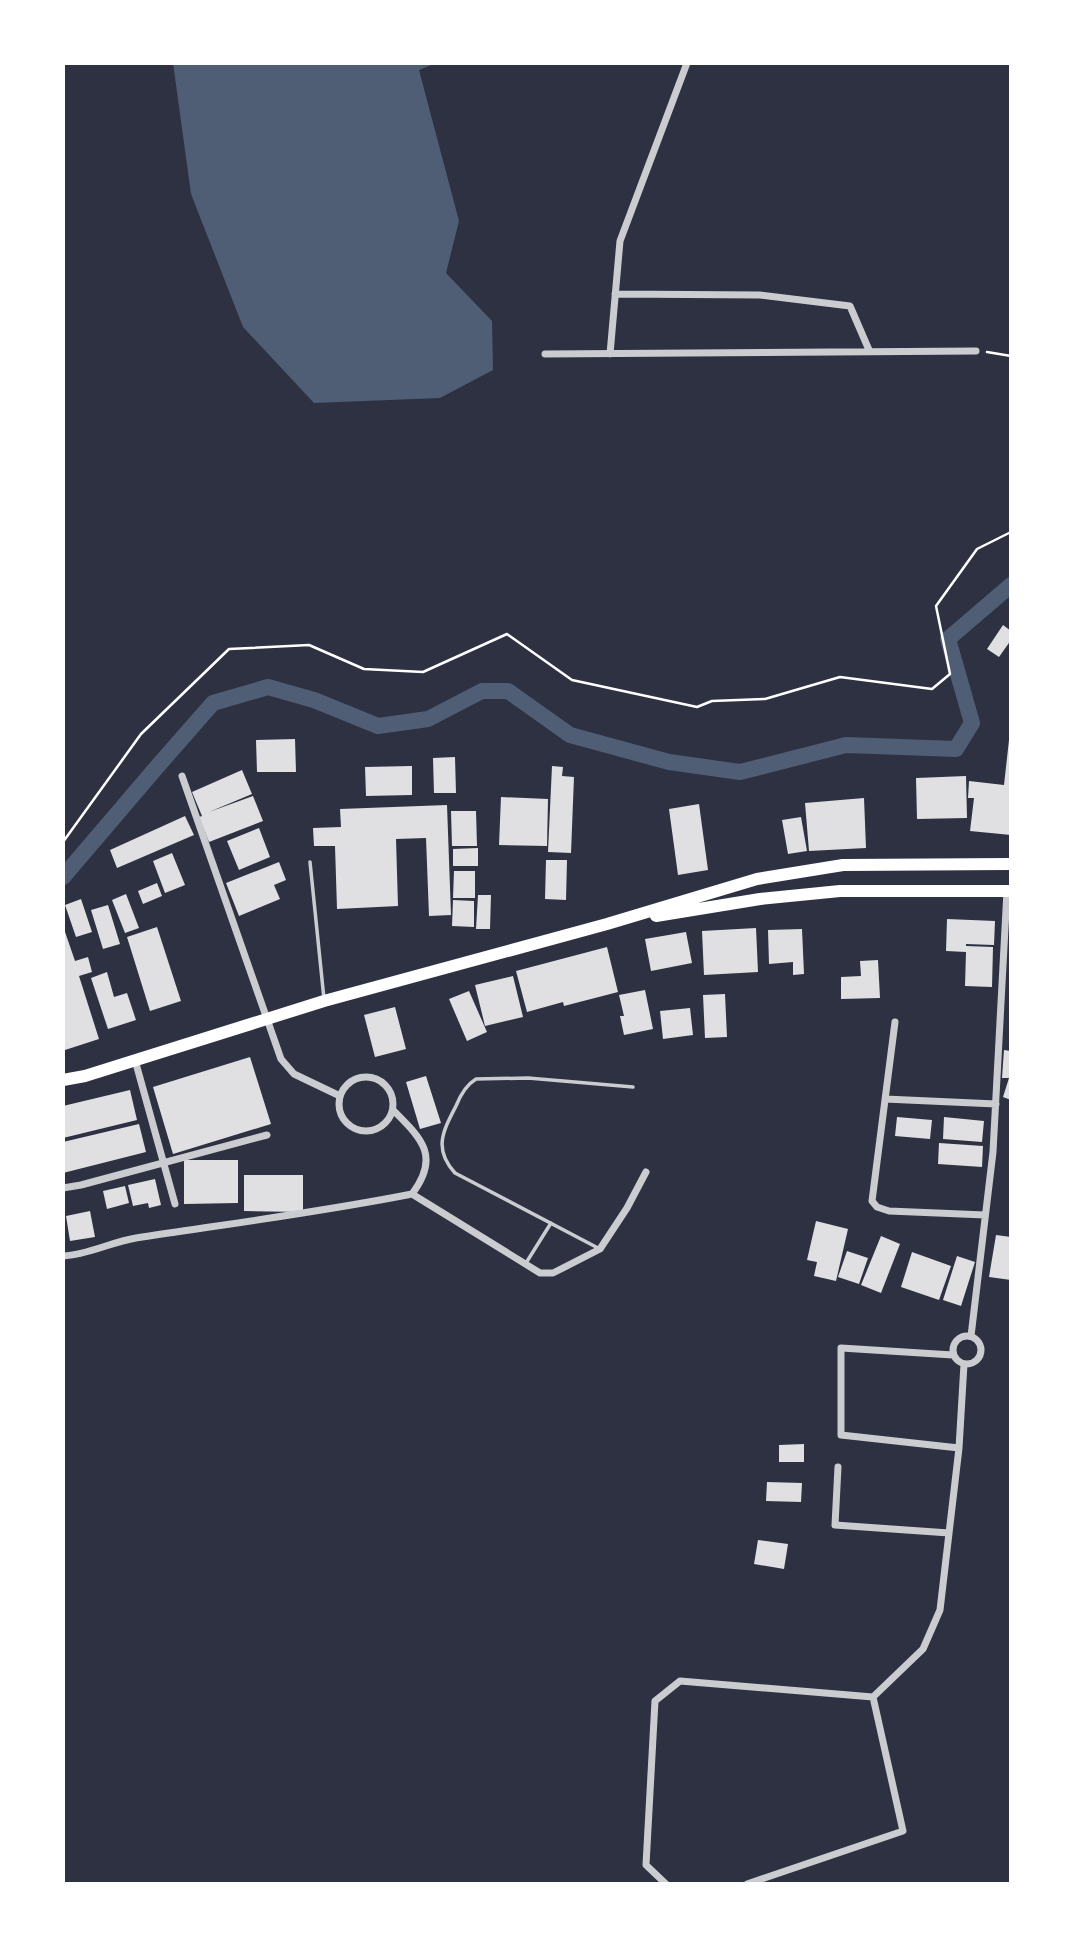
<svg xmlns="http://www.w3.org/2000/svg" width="1074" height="1947" font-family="Manrope,sans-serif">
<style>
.water{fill:#4f5d75}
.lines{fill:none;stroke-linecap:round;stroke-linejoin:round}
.canal{stroke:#4f5d75;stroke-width:16}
.building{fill:#e0e0e3}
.path{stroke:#fff;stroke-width:2.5}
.service{stroke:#caccd0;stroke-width:3.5}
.minor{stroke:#caccd0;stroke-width:7}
.primary{stroke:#fff;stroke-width:12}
</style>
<rect width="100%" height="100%" fill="#2d3142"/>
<path class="water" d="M173,63H436L419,70L459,221L446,273L492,321L493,370L440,398L314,403L243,327L191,194Z"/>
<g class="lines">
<path class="canal" d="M63,877L156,768L213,703L268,687L314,700L378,726L428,719L482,691H508L570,735L669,762L740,772L846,745L956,749L972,723L948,639L1011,585"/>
</g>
<path class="building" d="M1003,625L1011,631V640L999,657L987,649Z
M295,739L296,772H257L256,740Z
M1009,740H1011V835L970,831L974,798H968L969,781L1004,785Z
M455,757L456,793H434L433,758Z
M412,766V795L366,796L365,767Z
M552,766L563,767L562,776L574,777L571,853L548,852Z
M242,770L252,794L209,812L253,796L263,821L209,842L199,817L202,816L192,792Z
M966,776L967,818L917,819L916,778Z
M501,797L548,799L547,846L499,845Z
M864,798L866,848L809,851L805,803Z
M699,804L708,870L678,875L669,809Z
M447,805L451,915L429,916L426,838L396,839L398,906L337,909L335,846H314L313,828L341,827L340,809Z
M451,811H476L477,846H452Z
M185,816L194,835L117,868L110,850Z
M801,817L807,851L788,854L782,820Z
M259,828L270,857L239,870L227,841Z
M478,848V866H453V849Z
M172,853L185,885L165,893L153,861Z
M546,860H567L566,900L545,899Z
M279,862L286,880L274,885L280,899L239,916L226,883Z
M454,871H475V898H453Z
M157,883L162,896L143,904L138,891Z
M126,894L139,928L125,933L112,900Z
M478,895H491L490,929H476Z
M81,899L92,932L76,937L65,905Z
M453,900L474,901V927L452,926Z
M108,905L120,944L103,949L91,910Z
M947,919L995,921L994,945L966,944V946L993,947L992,987L965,986L966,952L946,951Z
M63,926L75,961L88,957L92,972L79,976L99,1039L65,1050L63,1042Z
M157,927L181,1001L150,1011L127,937Z
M756,928L758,972L704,975L702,931Z
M802,929L804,974L793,975V962L769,964L768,930Z
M686,932L692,963L651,971L645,939Z
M607,947L618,992L564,1006L563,1002L527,1012L516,971Z
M878,960L880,998L841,999V977L861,976L860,961Z
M107,972L114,997L127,993L136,1020L108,1029L91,978Z
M513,976L523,1017L485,1026L475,985Z
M645,990L653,1029L624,1035L620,1016H624L619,995Z
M469,991L487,1032L467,1041L449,999Z
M725,994L727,1037L705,1038L703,995Z
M395,1007L406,1049L375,1057L364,1015Z
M690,1008L693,1035L663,1039L660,1011Z
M1004,1050L1011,1051V1100L1003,1097L1009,1078H1002Z
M250,1057L271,1124L173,1154L153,1087Z
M426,1076L441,1123L420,1129L406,1082Z
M130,1090L137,1120L63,1138V1106Z
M897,1117L932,1120L930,1139L895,1136Z
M944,1117L984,1121L982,1142L943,1139Z
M139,1124L146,1152L63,1173V1142Z
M939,1143L983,1146L982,1167L938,1164Z
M184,1160H238V1203L184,1204Z
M244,1175H303V1212L244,1211Z
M155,1179L161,1205L149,1208L148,1203L133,1206L128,1185Z
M125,1186L129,1203L107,1209L103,1191Z
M90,1211L95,1237L70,1241L66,1216Z
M816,1221L848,1229L836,1281L814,1276L817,1262L807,1260Z
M996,1235L1011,1237V1280L989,1277Z
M881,1236L900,1244L881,1293L861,1285Z
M847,1251L868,1258L859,1284L838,1277Z
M912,1252L951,1266L939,1300L901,1287Z
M957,1256L975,1262L961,1306L943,1300Z
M804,1444V1462H779V1445Z
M767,1482L802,1483L801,1502L766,1501Z
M758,1540L788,1544L784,1569L754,1564Z"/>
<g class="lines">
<path class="path" d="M987,352L1011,356
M63,842L141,734L229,649L309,645L364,669L423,672L507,634L572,680L697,707L712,701L765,699L840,677L932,689L950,674L936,606L977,549L1011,532"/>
<path class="service" d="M310,862L324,999
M598,1248L455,1173C433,1149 443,1131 456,1106C460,1096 466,1085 476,1079L528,1078L633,1087
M526,1263L551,1223"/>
<path class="minor" d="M615,294L760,295L850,306L869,350
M545,354L976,351
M610,354L620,241L687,63
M182,776L281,1059L294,1074L340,1096
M895,1022L872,1201L877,1207L889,1211L985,1215
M135,1060L175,1204
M339 1104a27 27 0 1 1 54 0a27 27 0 1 1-54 0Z
M885,1099L996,1104
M63,1188L81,1185L267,1135
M412,1194L540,1273H553L600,1249L627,1208L646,1172
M63,1256C88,1255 111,1242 136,1238C228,1224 321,1212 412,1194C441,1156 421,1138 393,1110
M953 1350a14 14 0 1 1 28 0a14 14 0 1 1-28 0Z
M971,1336L993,1152L1007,891
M953,1355L841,1348V1435L959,1448
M838,1467L835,1525L949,1533
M666,1884L646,1865L655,1701L680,1681L873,1697L923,1649L940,1610L959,1448L964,1364
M747,1884L903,1831L873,1697"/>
<path class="primary" d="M656,916L760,899L840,891H1011
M63,1080L85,1076L324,1001L607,924L757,879L843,865L1011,864"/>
</g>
<rect width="1074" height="1947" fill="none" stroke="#ffffff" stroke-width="130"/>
</svg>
